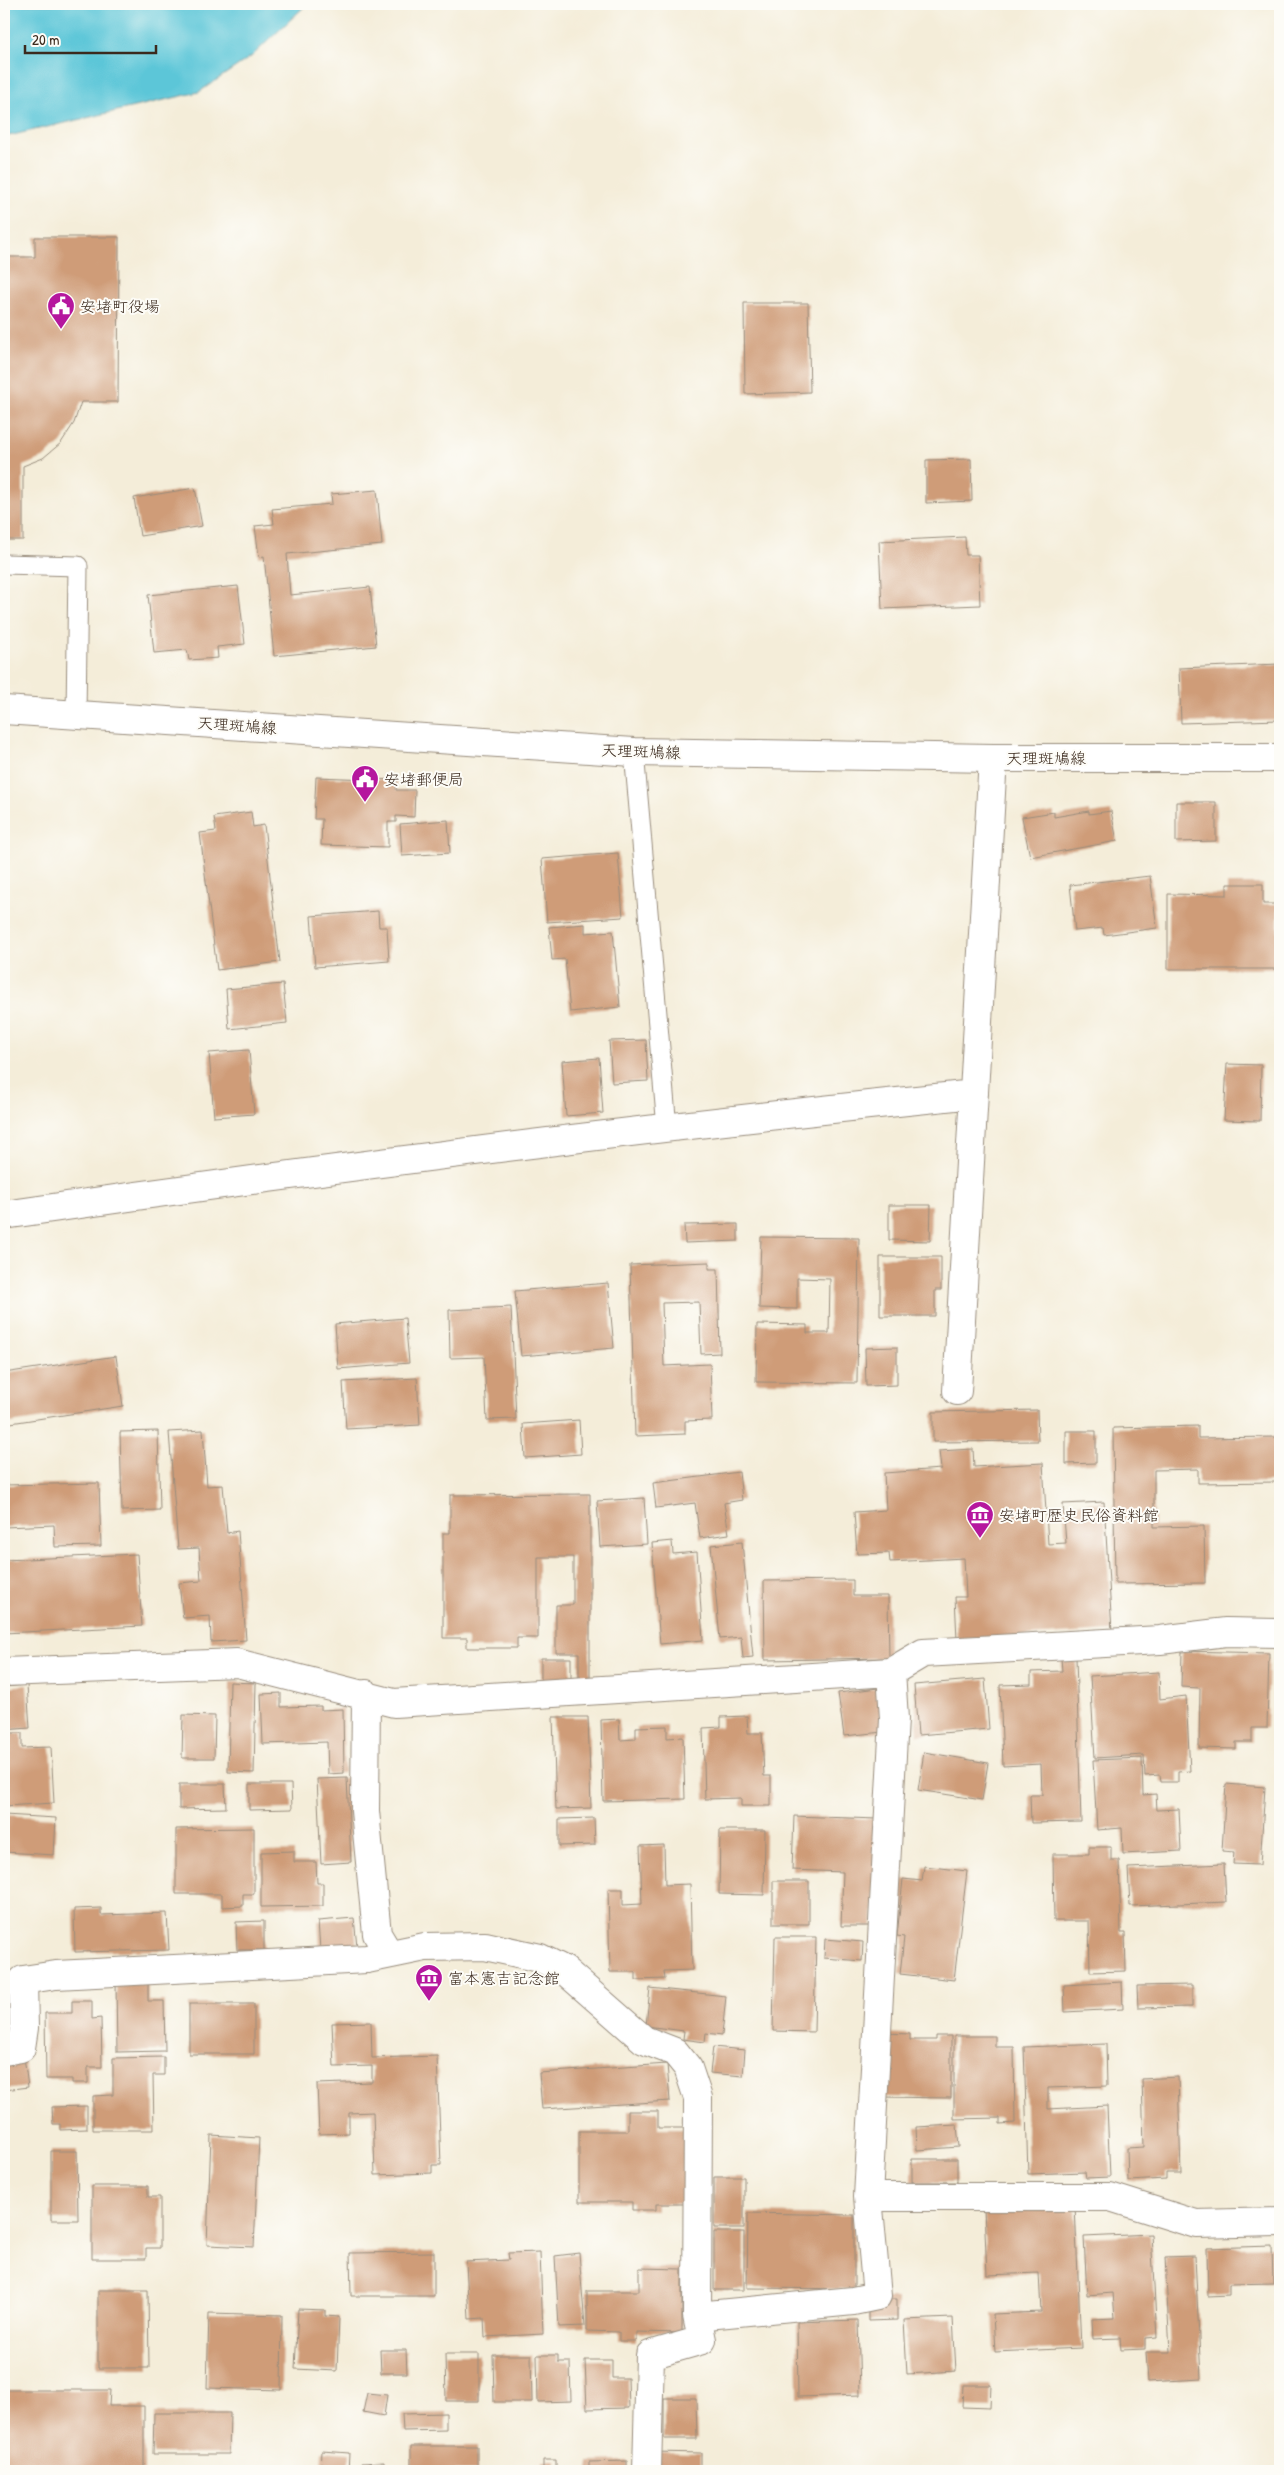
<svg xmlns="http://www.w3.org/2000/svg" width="1284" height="2475" font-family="'Patrick Hand','Klee One',sans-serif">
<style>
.water{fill:#5cc6d8;stroke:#4c787b}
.building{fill:#cf9c78}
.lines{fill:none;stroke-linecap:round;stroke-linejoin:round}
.lane-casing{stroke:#988c7c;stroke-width:21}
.street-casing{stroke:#988c7c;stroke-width:30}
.secondary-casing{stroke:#988c7c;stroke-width:30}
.lane{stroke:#fff;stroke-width:19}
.street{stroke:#fff;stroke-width:28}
.secondary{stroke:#fff;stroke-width:28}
.labels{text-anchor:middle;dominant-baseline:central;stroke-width:4;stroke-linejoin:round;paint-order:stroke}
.poi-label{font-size:16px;fill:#3b2a1e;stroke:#fdfcf7;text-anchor:start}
.street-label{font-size:16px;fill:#3b2a1e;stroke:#fdfcf7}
</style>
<rect width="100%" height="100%" fill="#fdfcf7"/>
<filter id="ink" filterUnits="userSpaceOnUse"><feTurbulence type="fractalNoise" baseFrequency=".02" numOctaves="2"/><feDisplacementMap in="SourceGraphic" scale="10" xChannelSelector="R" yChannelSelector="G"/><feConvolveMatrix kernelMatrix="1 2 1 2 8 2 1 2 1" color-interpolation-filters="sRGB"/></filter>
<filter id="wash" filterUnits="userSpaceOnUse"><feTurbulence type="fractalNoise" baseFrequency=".0096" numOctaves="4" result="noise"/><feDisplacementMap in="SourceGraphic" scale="20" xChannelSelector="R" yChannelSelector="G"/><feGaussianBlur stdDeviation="1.12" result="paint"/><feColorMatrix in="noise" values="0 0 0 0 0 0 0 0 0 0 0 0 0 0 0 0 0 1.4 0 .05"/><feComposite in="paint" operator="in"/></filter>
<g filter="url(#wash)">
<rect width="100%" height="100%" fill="#f4edd9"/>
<path class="water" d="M4,4H307L252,56L199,92L4,137Z"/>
<g id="blocks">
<path class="building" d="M35,237H119L118,402H81L74,423L61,443L43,458L23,466V540H4V257H35Z
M744,303H808L810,392L745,394Z
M971,459L972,501L926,503V460Z
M195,488L202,526L140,536L134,498Z
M377,490L382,545L287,554L290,595L370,587L376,646L274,656L264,556L259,557L255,526L274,524L272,509L332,504L331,494Z
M965,537L966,555H978L980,605L882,609L879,541Z
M238,586L245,644L217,647L218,658L189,660L187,650L154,653L148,595Z
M1280,664V720L1181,723L1179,668Z
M316,777L397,780L396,790H415L414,817L396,816V822H388V847L321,845L322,819H314Z
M1176,802H1216V841L1176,842Z
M1089,811V814L1111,811L1117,841L1030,857L1022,817L1054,812V817Z
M251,812L253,827L264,825L280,962L217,970L200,833L216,831L214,817Z
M448,820L450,853L402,856L400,824Z
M618,853L623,917L547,922L542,859Z
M1150,876L1157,928L1104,935L1103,928L1075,931L1070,885Z
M1227,884H1263V904H1278V969H1168V894L1227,895Z
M378,911L379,927H387L389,961L315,967L311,916Z
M585,924V933L613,931L620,1007L570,1012L565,959L552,960L549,927Z
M283,984L287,1023L229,1029L226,989Z
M646,1040L648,1081L612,1083L609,1041Z
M249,1050L254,1114L214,1117L209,1053Z
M599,1058L603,1113L566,1116L562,1061Z
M1227,1064L1261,1065L1260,1121L1224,1120Z
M889,1205H931L930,1241L889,1240Z
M738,1224V1241L685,1243L684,1225Z
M761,1237L859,1238L857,1383L756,1382L757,1324L807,1325V1333H829L830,1279L797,1278V1309L759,1308Z
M880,1257H941V1290H935V1316H880Z
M709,1262V1269H718L720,1353L701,1354L699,1302L662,1303L664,1366L710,1364L712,1420L685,1421V1434L635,1436L630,1265Z
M608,1283L614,1348L521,1356L515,1291Z
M511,1307L516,1419L487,1420L484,1357L450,1358L449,1310Z
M405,1318L409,1363L338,1369L335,1324Z
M897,1347V1385L866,1386L865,1348Z
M116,1356L123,1406L4,1424V1373Z
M417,1378L420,1425L346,1429L343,1382Z
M1037,1410L1038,1441L933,1442V1412Z
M579,1420L581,1454L525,1458L523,1424Z
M1198,1426V1438L1278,1437V1482L1198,1483V1469L1154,1470V1527L1204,1526L1205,1583L1115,1584L1113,1428Z
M203,1430L207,1486L223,1485L227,1533L238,1531L246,1640L211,1642L210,1616L183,1618L179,1583L201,1581L199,1548L178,1549L169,1432Z
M158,1431L160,1510L122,1511L120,1432Z
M1066,1431H1096V1463L1066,1464Z
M973,1449L974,1467L1043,1463L1048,1544L1066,1543L1063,1504L1104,1502L1112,1631L957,1640L955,1597H966L964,1558L890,1562L889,1553L857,1554L854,1512L886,1510L884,1473L941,1469L939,1451Z
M739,1472L742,1500L724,1503L729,1534L700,1538L695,1503L656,1508L653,1483Z
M99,1483L101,1546L55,1547L54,1525L4,1527V1485Z
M590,1494V1685H579V1653H556V1605H573V1557H538V1638H517V1648H467V1638H443V1533H450V1495Z
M644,1498L647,1544L600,1547L597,1501Z
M672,1541L673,1554L697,1552L703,1640L660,1644L652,1543Z
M742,1542L753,1657L743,1658L741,1637L720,1639L711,1545Z
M137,1554L142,1626L4,1633V1560Z
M853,1580V1596H888L889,1658L765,1660L764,1581Z
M1182,1651L1269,1653L1267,1728H1252V1742H1236V1749L1199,1748L1200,1688L1181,1687Z
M1076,1657L1081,1822L1031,1823L1030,1795H1042L1041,1764L1003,1766L1000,1685L1031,1684V1672L1062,1671L1061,1658Z
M541,1658H571V1685H541Z
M1159,1672L1160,1699L1186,1696L1190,1771L1178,1772V1782H1161L1160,1775L1145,1776L1144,1755L1095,1758L1090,1676Z
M985,1679L989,1729L918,1735L914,1685Z
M230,1682L256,1683L254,1773L228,1772Z
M27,1685L30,1728L4,1730V1687Z
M878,1688L883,1732L844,1736L838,1693Z
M281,1693V1707L321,1706V1710L343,1709L344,1773L328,1774L327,1742L263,1744L261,1694Z
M183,1715L215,1716L214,1758H182Z
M747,1716L748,1733H762L764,1776H771V1806H741V1798L705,1799L703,1728L721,1727V1717Z
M553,1717H588L591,1808L556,1809Z
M619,1719L620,1740L636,1739V1727L667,1726V1738L683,1737L685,1799L603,1801L601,1720Z
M4,1733H22V1748L51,1747L54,1803L4,1806Z
M924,1752L988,1763L982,1800L918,1790Z
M1142,1758L1143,1795L1156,1794L1157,1810L1179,1809L1181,1851L1123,1854L1122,1828L1097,1830L1093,1760Z
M347,1778L351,1862L321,1864L317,1779Z
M179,1784H225L226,1808L179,1809Z
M249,1784H291L292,1809L249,1810Z
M1226,1784L1265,1787L1260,1865L1233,1864L1234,1852L1222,1851Z
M4,1815L56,1818L54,1855L4,1852Z
M794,1816L877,1819L873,1926H841L843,1872L792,1870Z
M594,1818L595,1845L559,1846V1819Z
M254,1828V1894H243V1906L222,1907V1894H176V1829Z
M720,1830H765L764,1895L719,1894Z
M664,1845L665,1885L690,1884L692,1970L664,1971L665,1979L636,1980V1972H610L608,1889H623V1905L642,1904L640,1846Z
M1089,1847H1111V1860H1119L1121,1933H1125L1126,1971L1090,1972L1089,1921H1054L1053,1854H1089Z
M294,1851V1862H316L317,1883H323V1906L261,1907V1852Z
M1224,1864L1226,1902L1130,1906L1128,1868Z
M924,1866L967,1871L954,1980L900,1974L904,1937L897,1936L903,1879L922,1881Z
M773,1881H809V1924H773Z
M101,1908V1915L167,1913L169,1950L75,1952L74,1909Z
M354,1918L357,1947L320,1950L318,1921Z
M264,1921V1950H237L236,1922Z
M775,1937H816L814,2032L773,2031Z
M825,1939L863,1942L862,1961L824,1958Z
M4,1944L12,2022L4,2023Z
M148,1981V2001H164L165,2051L117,2052L116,1982Z
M1122,1982L1123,2009L1065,2012L1064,1985Z
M1192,1985V2007L1138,2008L1137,1986Z
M650,1988L726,1996L722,2035L706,2033L705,2042L683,2039L684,2031L646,2026Z
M72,2001H92V2019L101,2018L102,2067H88V2083H72V2079H46L45,2013H72Z
M189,2004H254V2054H189Z
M371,2022L372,2058L437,2056L441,2165H432V2173L375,2175L373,2112L349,2113V2133L319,2134L317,2084L372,2082V2066L334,2067L332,2023Z
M882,2033L910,2034V2040H936V2036H951V2098L882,2097Z
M954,2036H995V2047H1014L1015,2123L1000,2124V2118L954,2119Z
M1106,2044L1107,2086L1048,2088V2109L1107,2106L1110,2177L1086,2178L1085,2172L1028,2174L1024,2047Z
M713,2047L745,2050L743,2076L710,2073Z
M24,2057L28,2087L4,2090V2059Z
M164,2057V2075H153L154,2130H93V2096L113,2095V2058Z
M667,2064L670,2101L542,2109L539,2073Z
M1178,2077L1181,2173H1166V2179L1128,2181L1127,2148L1144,2147L1142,2079Z
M87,2106V2129L60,2130V2124H53L52,2107Z
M628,2111H658V2128H685V2204H656V2210H632V2202H579V2131H628Z
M957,2125L959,2147L917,2150L916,2127Z
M211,2135L259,2138L254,2247L207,2245Z
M51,2151H77L78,2220H51Z
M912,2159H957V2182H912Z
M714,2177H744V2228H714Z
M92,2186H148V2197H160V2248H146V2259H92Z
M1075,2205L1081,2348L995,2352L993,2314L1041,2312L1039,2273L987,2275L984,2209Z
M748,2213L854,2215V2289L747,2288Z
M714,2232H744V2290H714Z
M1151,2234L1157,2337L1145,2338V2349L1121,2350L1120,2338L1093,2339L1092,2319L1115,2318L1113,2293L1087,2295L1084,2237Z
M1272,2246L1273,2283L1229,2284V2295L1208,2296L1207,2248Z
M434,2252V2296H351L350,2253Z
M540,2252L543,2334L485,2337L484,2318L469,2319L466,2262L509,2260L508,2253Z
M579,2253L585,2326L559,2327L555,2256Z
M1195,2256L1201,2379L1148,2382L1146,2352H1170L1165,2257Z
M639,2268L682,2269V2333L636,2332V2341H619V2332L587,2331V2291H639Z
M98,2290H148L149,2368H98Z
M868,2299H897V2320L868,2321Z
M298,2309L325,2310V2316L339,2317L337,2371L295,2369Z
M209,2313L282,2315L281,2390L207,2388Z
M953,2318L956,2371L907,2374L904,2320Z
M858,2320L860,2395L798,2397L797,2322Z
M380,2350H406L407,2373H381Z
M445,2354H479V2401H446Z
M493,2355H531L532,2402H494Z
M537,2355H558V2362H570L571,2401L538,2402Z
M585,2360H612V2378H628L629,2408L587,2409Z
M963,2385H991L990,2408L962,2407Z
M4,2390H110L109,2406H144V2471H4Z
M367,2393L387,2395L384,2416L363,2412Z
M664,2398H696L697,2439H664Z
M154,2413H230L229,2454H153Z
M446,2413V2430L403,2431L402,2414Z
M411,2446H477V2471H411Z
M322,2451L349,2453L348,2471L321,2470Z
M655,2452L701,2453V2471H654Z
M543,2460H556V2471H543Z
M627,2461V2471H589V2462Z
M384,2462V2471H361V2463Z"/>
</g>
</g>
<g filter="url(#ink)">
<use href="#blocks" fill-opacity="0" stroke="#988c7c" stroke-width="1"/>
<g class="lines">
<defs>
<path id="lane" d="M4,564L78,566L76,715
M634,752L667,1128"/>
<path id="street" d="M4,1215C326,1168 650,1127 974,1094
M957,1391L993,758
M4,1672L237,1663L394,1703L891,1672L923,1653L1160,1640L1226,1632L1280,1633
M366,1694L365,1811L377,1934L389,1954
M4,2051L21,2048L24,2028L23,1980L56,1975L367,1959L425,1947L485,1946L540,1958L564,1970L644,2040L675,2052L688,2068L698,2098L697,2316L702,2340L650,2355L647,2471
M868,2197H1110L1196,2224L1280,2222
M697,2316L853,2301L877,2296L868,2197L894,1719L891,1672"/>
<path id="secondary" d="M4,710L634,752L993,758H1280"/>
</defs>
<use href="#lane" class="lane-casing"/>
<use href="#street" class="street-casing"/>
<use href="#secondary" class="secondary-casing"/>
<use href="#lane" class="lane"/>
<use href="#street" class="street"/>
<use href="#secondary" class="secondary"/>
</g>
</g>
<defs>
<symbol id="civic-pin" viewBox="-11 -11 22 30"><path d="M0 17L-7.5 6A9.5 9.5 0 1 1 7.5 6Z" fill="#b5179e" stroke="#fdfcf7"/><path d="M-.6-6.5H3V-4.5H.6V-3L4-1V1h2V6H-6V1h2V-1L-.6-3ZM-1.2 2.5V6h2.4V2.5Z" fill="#fff"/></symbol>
<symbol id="museum-pin" viewBox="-11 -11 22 30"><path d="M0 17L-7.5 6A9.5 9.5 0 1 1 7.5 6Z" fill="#b5179e" stroke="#fdfcf7"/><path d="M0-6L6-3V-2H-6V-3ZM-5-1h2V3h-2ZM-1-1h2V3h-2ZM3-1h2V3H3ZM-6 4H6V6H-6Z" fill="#fff"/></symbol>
</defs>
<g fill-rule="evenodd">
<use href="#civic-pin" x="45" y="290" width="32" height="43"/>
<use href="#civic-pin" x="349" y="763" width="32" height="43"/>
<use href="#museum-pin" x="964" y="1499" width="32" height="43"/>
<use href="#museum-pin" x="413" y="1962" width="32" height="43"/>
</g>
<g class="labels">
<g class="poi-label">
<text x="80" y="306">安堵町役場</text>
<text x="384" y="779">安堵郵便局</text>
<text x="999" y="1515">安堵町歴史民俗資料館</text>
<text x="448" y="1978">富本憲吉記念館</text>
</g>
<g class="street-label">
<text transform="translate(237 725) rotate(4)">天理斑鳩線</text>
<text transform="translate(641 751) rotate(2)">天理斑鳩線</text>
<text x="1046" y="758">天理斑鳩線</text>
</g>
</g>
<rect width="1284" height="2475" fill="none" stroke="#fdfcf7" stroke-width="20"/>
<path d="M25 45v8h131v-8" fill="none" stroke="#3b2a1e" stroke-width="2.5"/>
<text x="32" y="45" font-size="15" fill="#3b2a1e" stroke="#fdfcf7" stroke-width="4" paint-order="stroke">20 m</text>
</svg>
